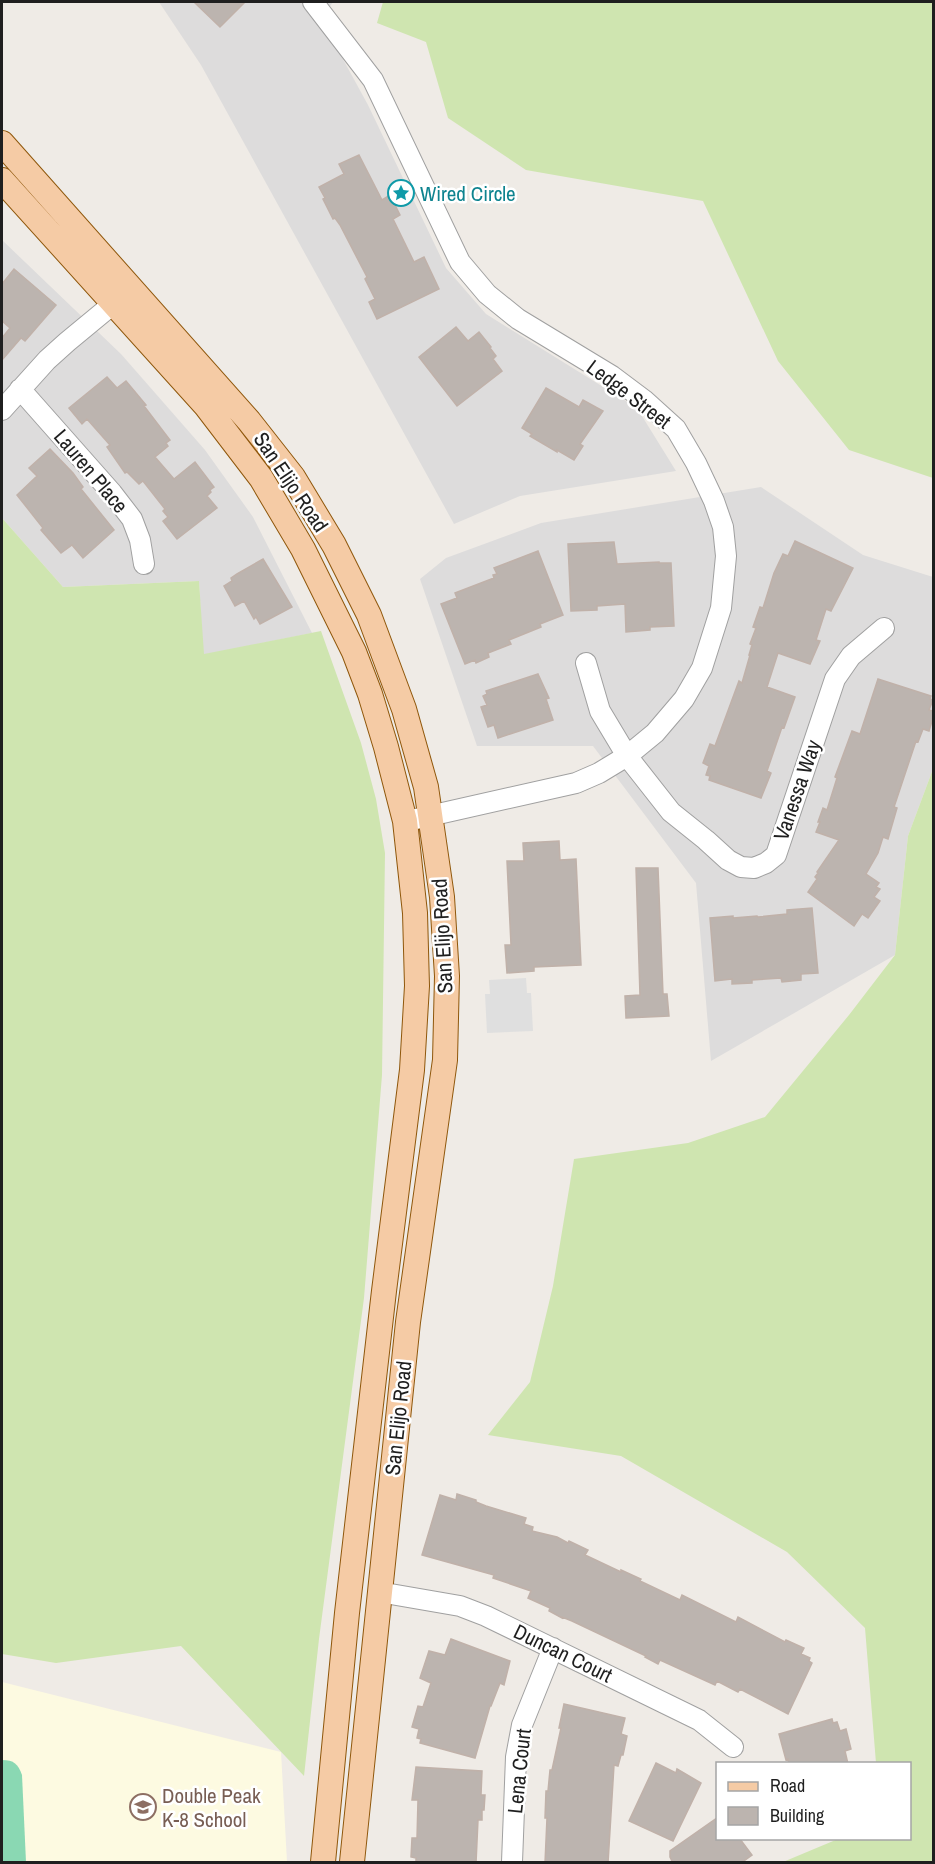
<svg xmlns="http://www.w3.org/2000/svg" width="935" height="1864" font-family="'Archivo Narrow',sans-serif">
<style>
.residential{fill:#dddcdc}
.education{fill:#fdfae1}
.grass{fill:#cfe5b0}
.pitch{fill:#8ad8b3}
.parking{fill:#dfdfdf}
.building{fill:#bcb4af;stroke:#c0b1a9;stroke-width:1.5}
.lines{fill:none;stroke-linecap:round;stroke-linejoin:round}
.minor-casing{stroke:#a0a0a0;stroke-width:22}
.major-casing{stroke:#8f570b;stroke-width:26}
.minor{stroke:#fff;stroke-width:20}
.major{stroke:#f5cba5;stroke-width:24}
.labels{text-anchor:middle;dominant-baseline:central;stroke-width:5;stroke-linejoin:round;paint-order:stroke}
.culture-label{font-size:21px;fill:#0d838f;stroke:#fff;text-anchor:start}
.street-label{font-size:21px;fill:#1f1f1f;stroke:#fff}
.education-label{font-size:21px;fill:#785e54;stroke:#fff;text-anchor:start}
</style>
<rect width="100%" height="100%" fill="#efebe6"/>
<path class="residential" d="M159,2H333L321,19L368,105L446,268L486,314L637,408L676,471L520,496L454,524L201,65Z
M2,240L121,354L205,450L253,517L312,633L203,655L199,581L63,587L2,518Z
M761,487L863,555L933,577V769L908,836L895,955L711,1061L696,883L593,746H477L420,579L446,558L541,523Z"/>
<path class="education" d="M2,1682L281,1752L287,1862H2Z"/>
<path class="grass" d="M383,2H933V478L849,450L778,361L703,201L526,170L448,118L426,42L377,23Z
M2,518L63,587L199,581L204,654L321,631L361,743L376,799L385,853L382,1075L364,1298L319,1639L304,1776L181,1646L56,1663L2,1654Z
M933,769V1862H783L838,1839L910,1838V1764L876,1763L865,1628L787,1552L621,1456L488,1435L530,1382L553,1286L574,1159L688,1143L765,1117L849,1015L895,955L908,836Z"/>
<path class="pitch" d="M2,1760C14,1760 18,1764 22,1775L26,1862H2Z"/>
<path class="parking" d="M526,978L527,993H531L533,1031L487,1033L485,994H490L489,980Z"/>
<path class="building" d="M194,2H245L220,27Z
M359,155L382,200L390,195L400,215L393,219L414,262L424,257L439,289L377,319L369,302L375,299L365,279L367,277L340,225L335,218L333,219L323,199L325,198L319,187L344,174L339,164Z
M14,269L56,305L25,341L21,338L2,360V338L10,328L2,321V284Z
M456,327L468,341L479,332L491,347L490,348L496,356L493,359L502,371L457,406L419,357Z
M107,377L117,388L126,381L146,405L144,406L170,440L166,443L168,446L155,457L174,479L195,462L214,487L210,490L211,492L207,496L217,508L177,539L163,521L168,517L163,511L165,509L143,481L139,484L127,472L125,473L107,447L110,445L87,419L82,424L69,408Z
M546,388L579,407L583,400L603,411L580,444L583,446L574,460L557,450V452L530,436L532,434L522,428Z
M50,449L73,473L83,487L81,489L114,530L83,558L72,545L61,553L41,530L43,528L17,495L37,476L29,468Z
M795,541L853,568L831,611L826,609L816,640L820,641L810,664L778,653L767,687L795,697L784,728L782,727L767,771L771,773L761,798L709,780L710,776L706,775L709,766L703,763L710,744L715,746L739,681L742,683L750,655H749L752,645L750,644L756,628L753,627L760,607L763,608L774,573L783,554L788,556Z
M614,542L617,564L659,562V563H671L674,626L650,627V630L626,632L625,604L597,606V610L571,611L568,544Z
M538,551L563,615L540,624L541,627L509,640L511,644L488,653L489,657L476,663L475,660L465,664L441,604L457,598L455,593L494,578L493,575L497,574L494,568Z
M263,559L292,607L260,624L256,617L254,619L244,601L235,606L224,586L232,581L231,578L237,574Z
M538,674L549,698L546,699L553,720L498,738L494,725L488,727L481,707L487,705L483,696L487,694L486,691Z
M878,679L931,696L930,699L933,700L929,710L933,711V718L929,731L923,729L918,742L916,741L894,807L897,808L888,839L883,837L878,853L866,874L879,883L876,887L880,889L874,897L880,901L868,918L862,914L854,926L808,892L817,879L815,877L818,873L817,872L839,840L816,832L820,822H818L823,808L827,810L837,778L835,777L852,731L860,734Z
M559,841L560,860L576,859L581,965L534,967V971L507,973L505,945H511L507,861H524L523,843Z
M636,868H658L663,994H667L669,1016L626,1018L625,996L640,995Z
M812,908L818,973L801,974V980L782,982L781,978L752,980V983L732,984V979L715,981L710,918L733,916V918L757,916L758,917L787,914V910Z
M457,1494L476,1500V1502L486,1506L526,1518L524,1524L533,1527L532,1531L557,1537L568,1543L569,1541L588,1550L585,1555L621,1572V1570L641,1579L640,1581L680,1600L682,1595L736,1622L738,1617L785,1642L786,1640L804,1648L801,1654L810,1658L809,1661L812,1663L788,1714L740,1689L738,1692L717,1681L715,1685L660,1660L658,1664L645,1657L646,1656L572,1621L562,1617V1618L549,1611L550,1608L528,1598L531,1591L493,1578L494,1575L422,1555L440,1495L456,1500Z
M451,1639L510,1661L504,1685L500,1683L491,1706H490L475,1758L420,1743L421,1739L417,1738L419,1729L412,1727L418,1706L423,1707L431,1683L420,1678L429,1651L445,1655Z
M564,1704L625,1718L621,1734L627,1736L623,1755H621L618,1766L614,1765L608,1863H545L547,1818H545L546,1791H548L550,1770H552L561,1728H559Z
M832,1719L833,1723L837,1722L840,1731L846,1729L851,1749L845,1751L848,1764H789L788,1759L786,1760L779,1734Z
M656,1763L676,1773L677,1769L701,1783L673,1841L629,1821Z
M416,1767L482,1771L481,1795H485L484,1810H482V1820H478L476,1863H416V1858L411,1857L412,1838H417L418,1800H412Z
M717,1818V1839H740L752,1855L741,1863H673L670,1857V1851Z"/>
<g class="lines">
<defs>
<path id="minor" d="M313,2L373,80L460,262L487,294L518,319L612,376L644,400L676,429L696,463L714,501L723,527L726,556L721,608L702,668L684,699L655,733L627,756L599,773L576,783L416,819
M20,389L112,493L132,519L140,540L144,564
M2,410L47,360L67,342L113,304
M586,663L600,711L627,756L671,812L706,840L728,860L741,867L754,868L766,863L776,855L835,679L851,656L884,628
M379,1592L460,1606L486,1616L699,1720L733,1747
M512,1862L516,1757L522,1725L553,1648"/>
<path id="major" d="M2,143L249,421L293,477L334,545L369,615L404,709L426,787L442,897L447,976L445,1060L408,1322L352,1862
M2,180L206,406L261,478L303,549L354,652L370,694L386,747L405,821L415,913L417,986L412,1070L384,1291L347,1613L323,1862"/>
</defs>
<use href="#minor" class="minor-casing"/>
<use href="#major" class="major-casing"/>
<use href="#minor" class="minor"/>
<use href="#major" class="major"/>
</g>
<defs>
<symbol id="sight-ring" viewBox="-11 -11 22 22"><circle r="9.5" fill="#fff" stroke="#0f9aa8" stroke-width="1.5"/><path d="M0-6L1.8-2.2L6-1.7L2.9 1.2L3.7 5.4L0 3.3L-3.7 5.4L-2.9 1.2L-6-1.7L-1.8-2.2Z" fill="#0f9aa8"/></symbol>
<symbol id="school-ring" viewBox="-11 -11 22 22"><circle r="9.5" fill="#fff" stroke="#8d6e63" stroke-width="1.5"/><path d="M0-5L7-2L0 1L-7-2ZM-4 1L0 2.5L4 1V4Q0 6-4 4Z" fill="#8d6e63"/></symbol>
</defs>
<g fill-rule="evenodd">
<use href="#sight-ring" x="386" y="178" width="30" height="30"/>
<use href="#school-ring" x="128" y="1792" width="30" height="30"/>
</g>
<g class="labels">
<g class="culture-label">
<text x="420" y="193">Wired Circle</text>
</g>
<g class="street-label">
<text transform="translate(629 394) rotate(37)">Ledge Street</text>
<text transform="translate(91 471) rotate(50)">Lauren Place</text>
<text transform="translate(291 482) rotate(56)">San Elijo Road</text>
<text transform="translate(797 790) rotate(-71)">Vanessa Way</text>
<text transform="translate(442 936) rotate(-93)">San Elijo Road</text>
<text transform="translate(398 1418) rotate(-84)">San Elijo Road</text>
<text transform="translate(563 1653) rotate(26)">Duncan Court</text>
<text transform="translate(519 1771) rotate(-84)">Lena Court</text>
</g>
<g class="education-label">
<text x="162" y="1795">Double Peak<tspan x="162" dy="24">K-8 School</tspan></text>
</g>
</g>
<rect width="935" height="1864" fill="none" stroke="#1f1f1f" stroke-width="6"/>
<rect x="716" y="1762" width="195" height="78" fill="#ffffff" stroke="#a5a5a5" stroke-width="1.5"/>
<rect x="728" y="1782" width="30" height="9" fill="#f5cba5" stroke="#a5a5a5" stroke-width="1.5"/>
<text x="770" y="1792" font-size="18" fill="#1f1f1f">Road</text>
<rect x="728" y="1807" width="30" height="18" fill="#bcb4af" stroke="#a5a5a5" stroke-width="1.5"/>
<text x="770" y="1822" font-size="18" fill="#1f1f1f">Building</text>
</svg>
